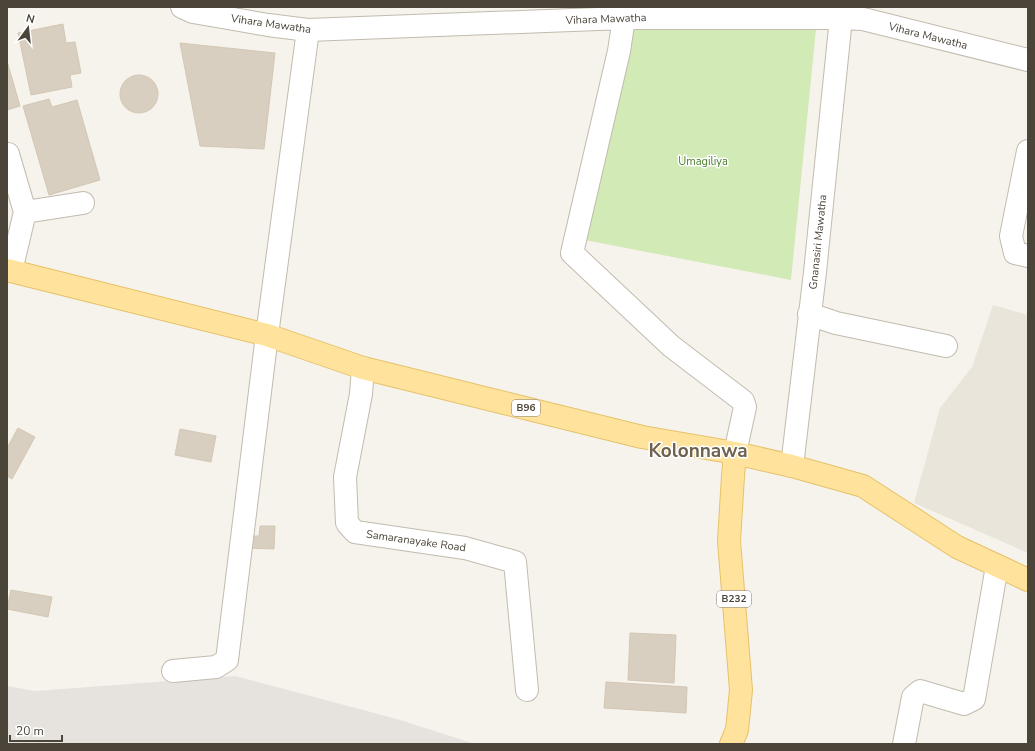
<svg xmlns="http://www.w3.org/2000/svg" width="1035" height="751" font-family="'Nunito Sans',sans-serif">
<style>
.residential{fill:#eae5da}
.industrial{fill:#e6e2dd}
.green{fill:#d2eab5}
.building{fill:#d8cfc1;stroke:#d3c7b4}
.lines{fill:none;stroke-linecap:round;stroke-linejoin:round}
.minor-casing{stroke:#c2bbae;stroke-width:24}
.major-casing{stroke:#e6c16a;stroke-width:24}
.minor{stroke:#fff;stroke-width:22}
.major{stroke:#ffe39c;stroke-width:22}
.labels{text-anchor:middle;dominant-baseline:central;stroke-width:3;stroke-linejoin:round;paint-order:stroke}
.shield{fill:#fff;stroke:#817c74;stroke-width:1}
.shield-label{font-size:10px;font-weight:bold;fill:#4b4439}
.street-label{font-size:11px;fill:#4b4439;stroke:#fff}
.park-label{font-size:11px;fill:#4a7f2a;stroke:#fff}
.town-label{font-size:19px;font-weight:bold;fill:#6e6250;stroke:#fff}
</style>
<rect width="100%" height="100%" fill="#f6f3ec"/>
<path class="residential" d="M993,305L1028,315V553L914,503L940,408L972,367Z"/>
<path class="industrial" d="M235,676L397,719L475,744H7V686L35,691Z"/>
<path class="green" d="M632,29H816L791,280L585,240Z"/>
<path class="building" d="M63,24L66,43L75,42L81,73L70,75L72,87L31,95L18,33Z
M180,43L275,53L264,149L200,146Z
M7,61L20,106L7,110Z
M120 94a19 19 0 1 1 38 0a19 19 0 1 1-38 0Z
M49,99L52,107L77,100L100,180L49,195L23,106Z
M18,428L35,437L12,479L7,476V448Z
M180,429L216,436L211,462L175,455Z
M260,526H275L274,549L245,548L246,536H259Z
M11,590L52,597L48,617L7,609Z
M630,633L676,635L674,683L628,680Z
M606,682L687,687L686,713L604,708Z"/>
<g class="lines">
<defs>
<path id="minor" d="M182,7L193,12L268,25L308,30L624,18H841L863,19L1028,60
M624,18L619,51L572,253L671,346L743,401L745,407L735,453
M1028,151L1011,236L1015,253L1028,256
M8,154L25,212L11,271
M25,212L83,203
M809,314L836,323L946,346
M363,368L361,394L345,477L347,523L355,532L465,548L515,562L527,690
M792,466L815,272L841,18
M173,671L216,667L227,660L267,335L308,30
M904,744L913,697L920,691L964,704L974,699L997,566"/>
<path id="major" d="M7,270L267,335L363,368L642,437L735,453L792,466L863,486L957,547L1028,580
M731,744L737,730L741,690L729,541L733,476L735,453"/>
</defs>
<use href="#minor" class="minor-casing"/>
<use href="#major" class="major-casing"/>
<use href="#minor" class="minor"/>
<use href="#major" class="major"/>
</g>
<g class="labels">
<g class="shield">
<rect x="512" y="400" width="28" height="16" rx="3"/>
<rect x="717" y="591" width="34" height="16" rx="3"/>
</g>
<g class="shield-label">
<text x="526" y="408">B96</text>
<text x="734" y="599">B232</text>
</g>
<g class="street-label">
<text transform="translate(606 19) rotate(-2)">Vihara Mawatha</text>
<text transform="translate(271 24) rotate(8)">Vihara Mawatha</text>
<text transform="translate(928 36) rotate(14)">Vihara Mawatha</text>
<text transform="translate(818 242) rotate(-84)">Gnanasiri Mawatha</text>
<text transform="translate(416 541) rotate(8)">Samaranayake Road</text>
</g>
<g class="park-label">
<text x="703" y="161">Umagiliya</text>
</g>
<g class="town-label">
<text x="698" y="451">Kolonnawa</text>
</g>
</g>
<rect width="1035" height="751" fill="none" stroke="#4b4439" stroke-width="16"/>
<g transform="translate(28 28) rotate(15)" stroke="#ffffff" stroke-width="3" paint-order="stroke">
<path d="M0-3L7 15L0 10L-7 15Z" fill="#4b4439"/>
<text y="-6" font-size="11" font-weight="bold" text-anchor="middle" fill="#4b4439">N</text>
</g>
<path d="M10 735v6h52v-6" fill="none" stroke="#4b4439" stroke-width="2"/>
<text x="16" y="735" font-size="12" fill="#4b4439" stroke="#ffffff" stroke-width="3" paint-order="stroke">20 m</text>
</svg>
